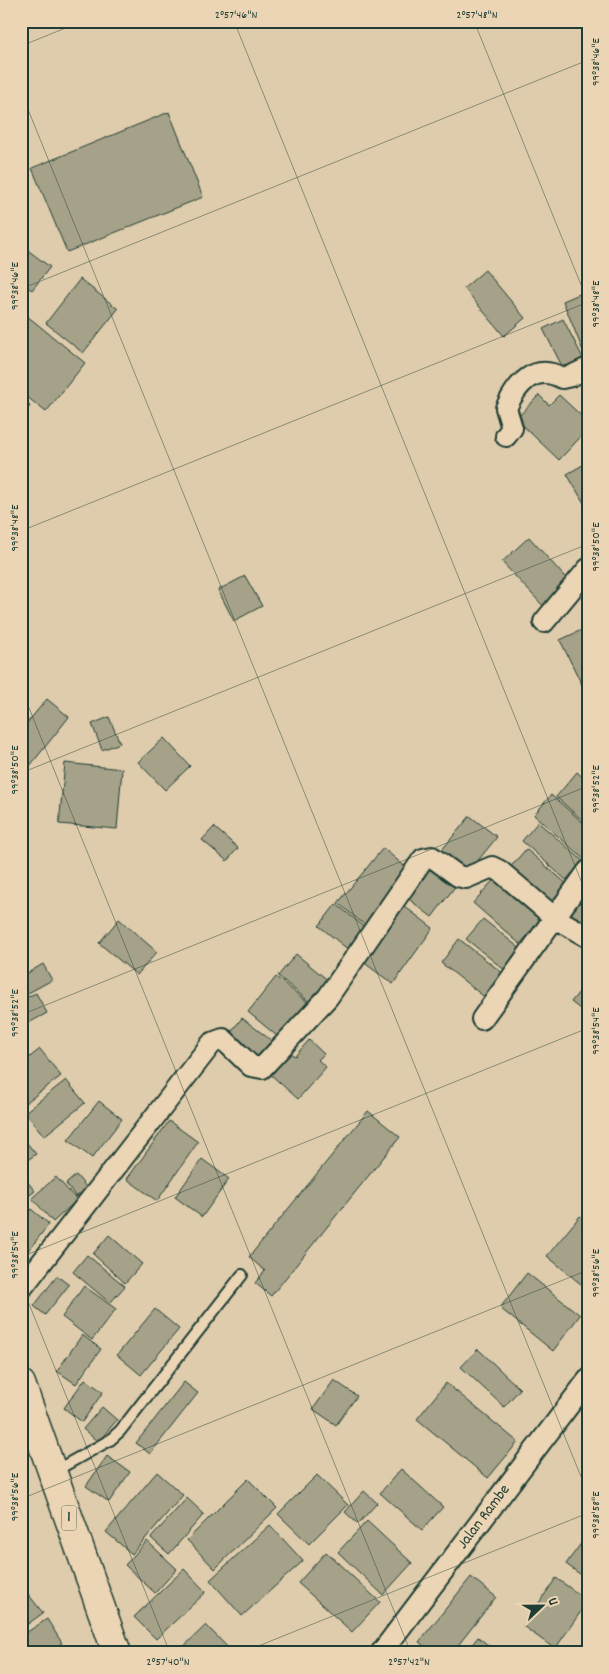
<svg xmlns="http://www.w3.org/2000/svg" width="609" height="1674" font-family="Dekko,sans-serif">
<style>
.building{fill:#a5a289;stroke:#1f3d34}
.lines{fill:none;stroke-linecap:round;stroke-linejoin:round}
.service-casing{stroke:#1f3d34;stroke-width:14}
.minor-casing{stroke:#1f3d34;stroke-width:24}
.trunk-casing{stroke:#1f3d34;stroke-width:31}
.service{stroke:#ebd5b4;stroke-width:10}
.minor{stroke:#ebd5b4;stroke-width:20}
.trunk{stroke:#ebd5b4;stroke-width:28}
.ticks{fill:none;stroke:#1f3d34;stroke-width:1;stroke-opacity:0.45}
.labels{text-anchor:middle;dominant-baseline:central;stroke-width:4;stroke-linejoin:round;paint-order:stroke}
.shield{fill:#ebd5b4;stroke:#5c6b5a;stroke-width:1}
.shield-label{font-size:15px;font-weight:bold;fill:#1f3d34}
.street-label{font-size:16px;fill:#1f3d34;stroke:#ebd5b4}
.neatline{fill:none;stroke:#1f3d34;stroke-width:2}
.ticks-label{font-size:12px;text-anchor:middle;fill:#1f3d34}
</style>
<rect width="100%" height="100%" fill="#dfccac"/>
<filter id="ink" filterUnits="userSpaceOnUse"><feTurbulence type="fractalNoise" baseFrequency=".02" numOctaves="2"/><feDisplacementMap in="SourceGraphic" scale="10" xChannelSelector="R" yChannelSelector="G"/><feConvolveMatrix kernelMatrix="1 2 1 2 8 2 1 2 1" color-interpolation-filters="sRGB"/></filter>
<g filter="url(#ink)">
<path class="building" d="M169,112L203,197L67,252L32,168Z
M21,245L50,267L32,290L21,282Z
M485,270L525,318L504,336L464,288Z
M80,279L118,309L83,353L46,323Z
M582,293L588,306V349L583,351L563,301Z
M21,311L85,363L46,412L21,392Z
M563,319L583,358L563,368L543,329Z
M539,395L549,405L559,395L588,422V429L559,460L516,419Z
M21,399L30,406L21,418Z
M588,462V510L567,474Z
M529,537L572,585L546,609L502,562Z
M245,576L262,606L234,621L218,590Z
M588,627V690L585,691L560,640Z
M47,699L69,717L25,772L21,769V730Z
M109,717L120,743L102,750L92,724Z
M164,738L190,766L165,790L138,762Z
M65,763L122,769L117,829L59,824Z
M577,772L588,782V825L556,797Z
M551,795L588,827V858L585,860L534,815Z
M470,816L497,837L468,873L441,851Z
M538,822L583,861L566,880L522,841Z
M214,827L238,848L227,861L202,840Z
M383,848L409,870L365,925L338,903Z
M526,849L568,885L548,908L507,871Z
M431,864L457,884L432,917L406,897Z
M496,877L543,918L520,944L473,903Z
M588,893V928L570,914Z
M400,903L433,928L393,984L359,959Z
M336,904L367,929L350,951L319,926Z
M119,919L157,952L137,975L99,943Z
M483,919L523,951L506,971L466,939Z
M459,939L505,975L487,999L441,963Z
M296,954L330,982L312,1004L278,976Z
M43,964L52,980L21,997V977Z
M276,977L311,1005L283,1041L248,1012Z
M588,981V1015L571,1002Z
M36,993L47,1013L21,1027V1000Z
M242,1018L276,1044L261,1063L227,1037Z
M309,1040L324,1054L318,1060L326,1067L298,1099L270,1074L289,1052L295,1056Z
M40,1049L61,1076L24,1104L21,1100V1064Z
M66,1080L85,1103L44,1136L25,1112Z
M99,1101L122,1119L92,1158L68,1140Z
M368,1111L400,1137L271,1296L255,1283L265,1271L249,1257Z
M169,1121L198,1142L157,1201L127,1179Z
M21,1136L36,1154L21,1165Z
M202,1159L229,1179L202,1217L175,1197Z
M21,1174L35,1191L21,1202Z
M76,1175L87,1188L76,1197L66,1184Z
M56,1177L77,1200L53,1222L32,1198Z
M31,1209L49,1224L28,1251L21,1246V1221Z
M580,1216L588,1222V1290L547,1256Z
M109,1235L142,1264L125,1283L93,1254Z
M87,1255L125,1286L110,1303L73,1272Z
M527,1273L580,1315L553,1351L500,1308Z
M57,1276L69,1285L45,1315L34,1306Z
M84,1286L116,1309L92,1340L62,1317Z
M155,1309L179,1329L141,1375L117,1355Z
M82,1335L101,1349L76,1384L57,1371Z
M478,1349L520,1389L504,1407L461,1367Z
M85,1379L103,1392L82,1422L64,1408Z
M334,1380L357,1396L336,1425L313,1409Z
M184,1382L198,1393L150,1454L136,1443Z
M446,1383L518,1442L488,1478L417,1419Z
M102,1407L117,1420L98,1442L83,1429Z
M107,1456L130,1472L109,1502L86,1486Z
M401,1469L443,1507L422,1530L380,1493Z
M157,1472L183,1495L132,1554L106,1532Z
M317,1475L348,1505L309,1544L278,1514Z
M248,1479L277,1508L215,1569L187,1540Z
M364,1491L377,1503L358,1524L345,1512Z
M187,1498L204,1514L169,1554L151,1538Z
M367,1521L412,1563L383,1595L338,1552Z
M270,1525L303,1561L242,1616L210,1580Z
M588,1534V1580L566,1564Z
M147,1541L177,1569L155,1593L125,1565Z
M326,1552L380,1602L352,1632L298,1583Z
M184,1569L206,1592L156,1639L134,1617Z
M471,1577L496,1597L452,1653H433L419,1642Z
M556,1578L588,1601L555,1649L523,1626Z
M21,1585L43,1613L21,1629Z
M47,1619L62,1643L46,1653H21V1636Z
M206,1625L233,1653H177Z
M478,1637L498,1653H469L467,1651Z"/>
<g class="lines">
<defs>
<path id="service" d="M53,1472L110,1440L120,1431L242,1275"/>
<path id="minor" d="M506,436L512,428L506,408C517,384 534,363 562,378L571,376L588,368
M544,622L588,569
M482,1019L588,871
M21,1289L212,1043L223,1039L251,1066L262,1068L328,997L423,859L432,857L458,876L466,878L492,867L500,871L555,918L588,937
M381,1653L588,1380"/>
<path id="trunk" d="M21,1384L117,1653"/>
</defs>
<use href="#service" class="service-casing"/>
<use href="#minor" class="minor-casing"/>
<use href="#trunk" class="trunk-casing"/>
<use href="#service" class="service"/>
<use href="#minor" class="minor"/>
<use href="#trunk" class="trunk"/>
</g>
</g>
<path class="ticks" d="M234,21L588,898M474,21L588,302M21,46L83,21M21,92L588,1494M21,289L588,60M21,531L588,302M21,688L411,1653M21,773L588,544M21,1015L588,786M21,1257L588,1028M21,1284L170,1653M21,1499L588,1270M241,1653L588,1513"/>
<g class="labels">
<rect class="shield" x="61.5" y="1505.5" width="15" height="25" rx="4"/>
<g class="shield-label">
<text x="69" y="1518">1</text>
</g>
<g class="street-label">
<text transform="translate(484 1517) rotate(-53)">Jalan Rambe</text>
</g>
</g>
<rect width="609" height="1674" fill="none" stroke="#ebd5b4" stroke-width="55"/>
<g transform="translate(542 1606) rotate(68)" stroke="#ebd5b4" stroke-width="4" paint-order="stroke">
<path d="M0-4L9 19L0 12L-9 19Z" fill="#1f3d34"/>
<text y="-8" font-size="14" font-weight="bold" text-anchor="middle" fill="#1f3d34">U</text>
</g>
<rect x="28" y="28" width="554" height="1618" class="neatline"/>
<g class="ticks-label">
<text x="236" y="18">2°57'46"N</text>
<text x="477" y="18">2°57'48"N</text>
<text transform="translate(595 62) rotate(-90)" y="4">99°38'46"E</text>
<text transform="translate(14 286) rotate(-90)" y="4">99°38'46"E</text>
<text transform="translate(595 304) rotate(-90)" y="4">99°38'48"E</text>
<text transform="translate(14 528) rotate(-90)" y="4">99°38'48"E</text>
<text transform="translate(595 547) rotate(-90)" y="4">99°38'50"E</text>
<text transform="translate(14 770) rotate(-90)" y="4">99°38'50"E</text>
<text transform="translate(595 789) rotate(-90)" y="4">99°38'52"E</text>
<text transform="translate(14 1013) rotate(-90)" y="4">99°38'52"E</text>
<text transform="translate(595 1031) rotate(-90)" y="4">99°38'54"E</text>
<text transform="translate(14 1255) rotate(-90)" y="4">99°38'54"E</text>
<text transform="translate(595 1273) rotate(-90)" y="4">99°38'56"E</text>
<text transform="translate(14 1497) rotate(-90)" y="4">99°38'56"E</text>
<text transform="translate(595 1515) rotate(-90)" y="4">99°38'58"E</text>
<text x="168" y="1665">2°57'40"N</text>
<text x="409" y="1665">2°57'42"N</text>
</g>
</svg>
